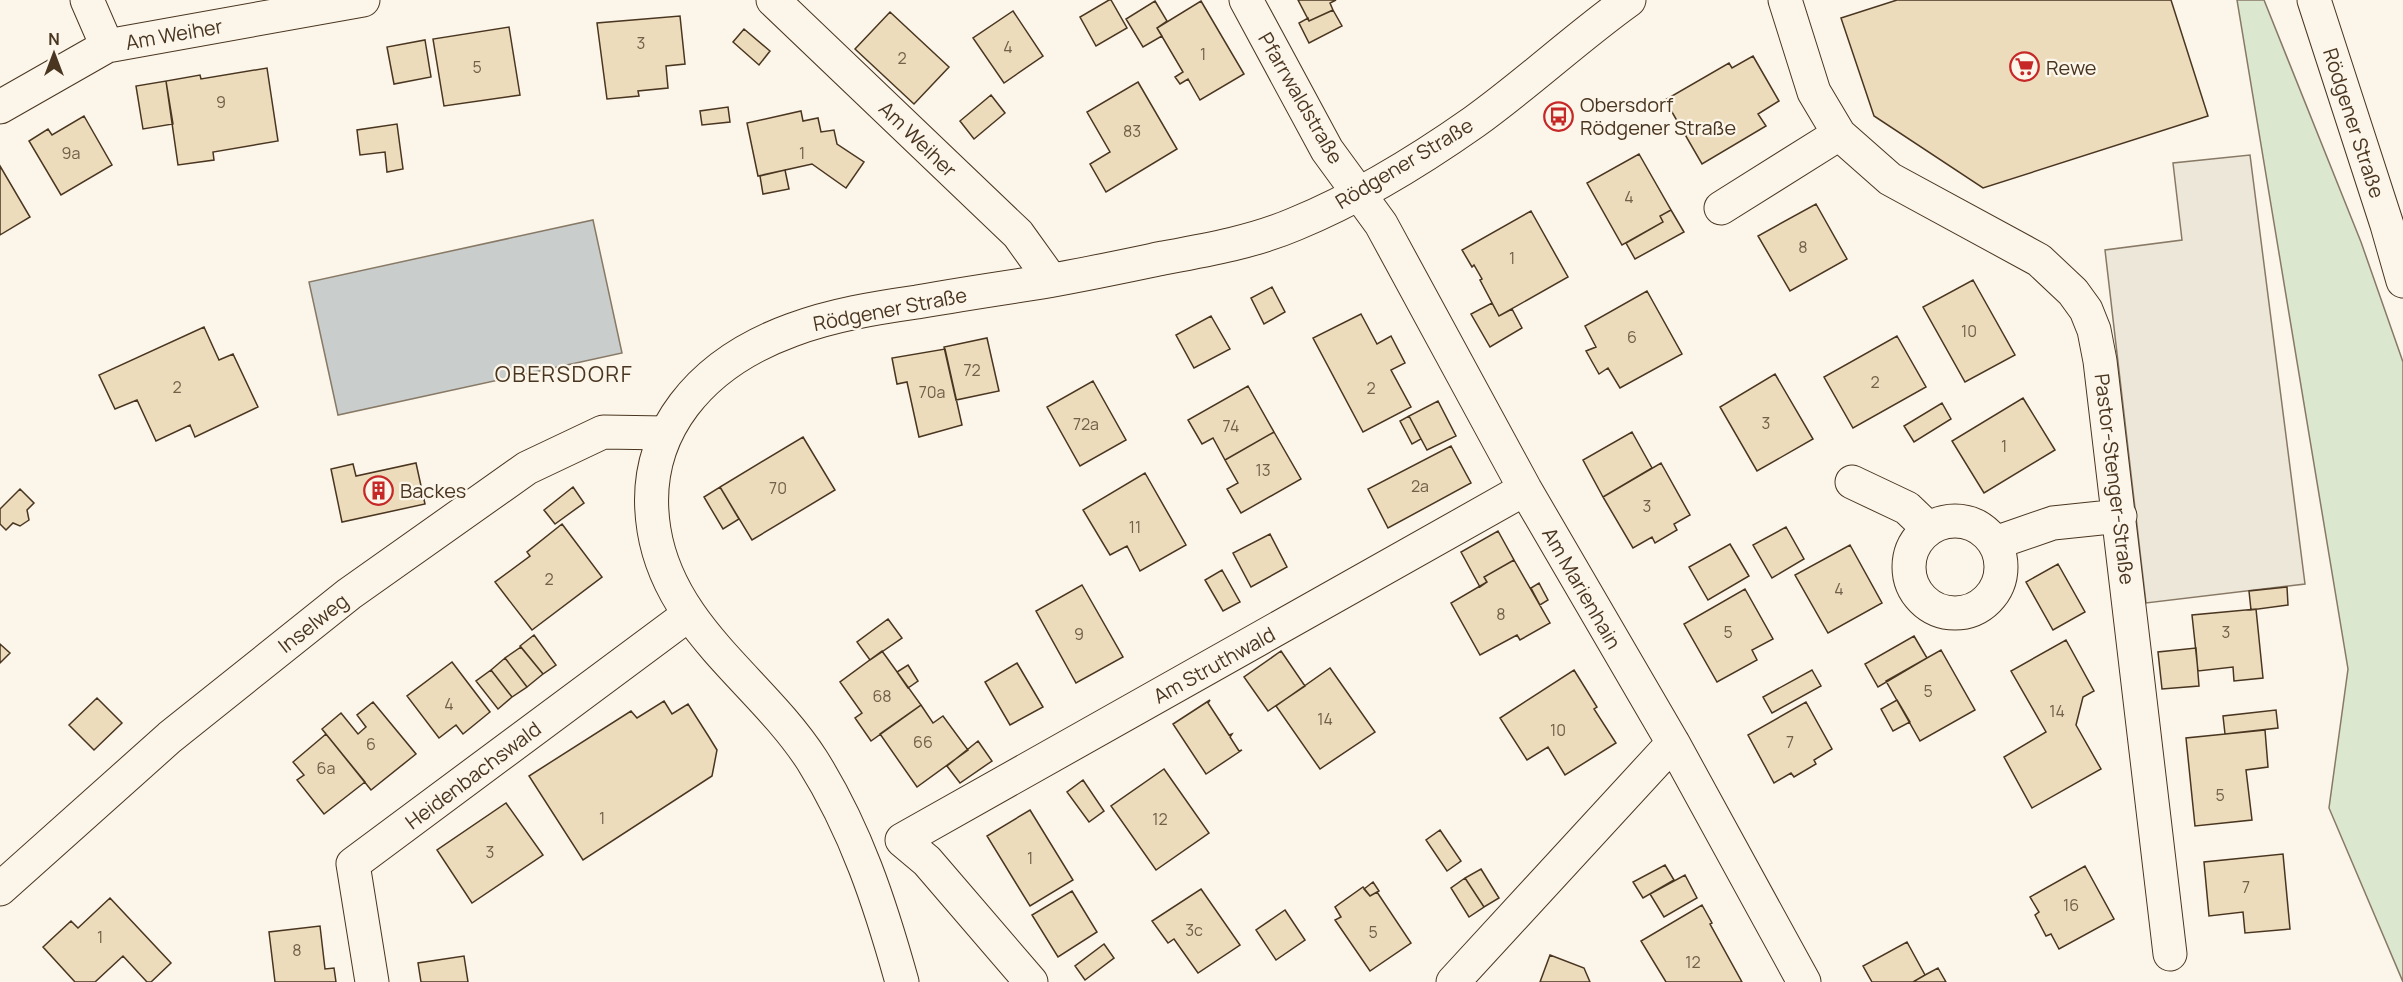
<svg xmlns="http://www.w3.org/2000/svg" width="2403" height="982" font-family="Manrope,sans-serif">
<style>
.green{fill:#dce7d0;stroke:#887966;stroke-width:1.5}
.parking{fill:#ede7d9;stroke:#887966;stroke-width:1.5}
.water{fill:#c9cecd;stroke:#887966;stroke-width:1.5}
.building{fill:#ecdcbc;stroke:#4a3520;stroke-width:1.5}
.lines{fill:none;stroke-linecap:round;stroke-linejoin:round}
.minor-casing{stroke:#4a3520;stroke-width:35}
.major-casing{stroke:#4a3520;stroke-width:35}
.minor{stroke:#fbf6e9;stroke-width:33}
.major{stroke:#fbf6e9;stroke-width:33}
.labels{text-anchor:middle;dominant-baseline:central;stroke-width:4.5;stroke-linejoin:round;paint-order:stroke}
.number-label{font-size:16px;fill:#725f47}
.street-label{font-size:20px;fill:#4a3520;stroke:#fbf6e9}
.poi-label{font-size:20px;fill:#4a3520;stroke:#fbf6e9;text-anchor:start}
.quarter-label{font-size:22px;letter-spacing:1.5px;fill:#4a3520;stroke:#fbf6e9}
</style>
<rect width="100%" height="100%" fill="#fbf6e9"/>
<path class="green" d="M2237,0H2264L2361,242L2403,362V982L2329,808L2348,669Z"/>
<path class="parking" d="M2250,155L2305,584L2146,603L2105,250L2182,240L2173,163Z"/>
<path class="water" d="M593,220L622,353L338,415L309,282Z"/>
<path class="building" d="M1109,0H1111L1127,28L1096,46L1080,17Z
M1298,0H1336L1330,3L1333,10L1309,21Z
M1897,0H2171L2208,116L1983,188L1874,116L1841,18Z
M1155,1L1167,21L1157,28L1162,36L1143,47L1126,19Z
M1201,1L1244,74L1200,100L1188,79L1180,84L1175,77L1183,72L1157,28Z
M1333,10L1342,26L1309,43L1299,23L1308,18L1309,21Z
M1013,11L1043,56L1004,83L973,38Z
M890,12L949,67L914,104L855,49Z
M680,16L685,64L666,66L668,88L638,91L639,96L607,99L597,23Z
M509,27L520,95L444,106L433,39Z
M744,29L770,51L759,65L733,42Z
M425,40L431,77L394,84L387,47Z
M1753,56L1779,101L1758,114L1766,126L1702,164L1665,100L1729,63L1732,68Z
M267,68L278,141L213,152L214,160L178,165L166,81L200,75L201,79Z
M166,81L173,124L143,129L136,86Z
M1138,82L1177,149L1106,192L1090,164L1110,152L1087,112Z
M991,95L1005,113L974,139L960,121Z
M728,107L730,122L702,125L700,111Z
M801,111L803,121L818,118L821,132L834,130L837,144L864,162L846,188L812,164L758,176L747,123Z
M84,116L112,165L61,195L29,141L48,129L52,135Z
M397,124L403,169L387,172L385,152L360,155L357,130Z
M1639,154L1671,210L1660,216L1663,222L1622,245L1587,183Z
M0,166L30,217L0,235Z
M785,170L789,189L763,194L760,176Z
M1816,204L1847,259L1790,291L1758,236Z
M1671,210L1684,232L1635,259L1626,243L1663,222L1660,216Z
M1531,211L1568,277L1499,316L1480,280L1482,279L1474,265L1472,267L1462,250Z
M1973,280L2015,355L1965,382L1923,307Z
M1272,287L1285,312L1264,324L1251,298Z
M1647,291L1682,354L1620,388L1608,368L1599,374L1586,351L1596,347L1585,326Z
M1492,303L1499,316L1512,309L1522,328L1490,347L1471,314Z
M1361,314L1377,344L1391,336L1405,363L1391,370L1411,407L1363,432L1313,338Z
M1211,316L1230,349L1194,368L1176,335Z
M204,327L219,360L233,354L258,407L195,437L190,425L156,441L137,400L115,409L99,375Z
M1897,336L1926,387L1853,428L1824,377Z
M987,338L999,391L956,400L944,347Z
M945,349L962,425L919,437L907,382L897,384L892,358Z
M1775,374L1813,439L1757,471L1720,407Z
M1093,381L1126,440L1080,466L1047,407Z
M1248,386L1274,432L1225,460L1213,438L1202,444L1188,420Z
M2023,398L2055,450L1984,493L1952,441Z
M1438,401L1456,436L1427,450L1409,416Z
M1942,403L1951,419L1914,442L1904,426Z
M1409,416L1421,439L1412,444L1400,421Z
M1274,432L1301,479L1241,513L1227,489L1238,483L1225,460Z
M1632,432L1652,468L1603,497L1583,460Z
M803,437L835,490L752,540L720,487Z
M1451,446L1471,483L1388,528L1368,489Z
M416,463L425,504L342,522L331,469L353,464L356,476Z
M1661,463L1690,515L1674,524L1677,530L1655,543L1652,537L1633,548L1603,497Z
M1145,473L1186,545L1140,571L1127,546L1110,555L1083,510Z
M573,487L584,503L555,524L544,510Z
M720,487L739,519L723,529L704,497Z
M20,489L34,503L27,510L29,520L20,526L13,523L6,530L0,524V509Z
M562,524L602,577L532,630L495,582L530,556L527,552Z
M1786,527L1804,559L1772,578L1753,545Z
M1498,531L1514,560L1484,577L1487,582L1480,587L1461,552Z
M1270,534L1287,567L1251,587L1233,553Z
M1730,544L1749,576L1708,600L1689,567Z
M1850,545L1882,603L1828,633L1795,575Z
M1514,560L1550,623L1520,640L1517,635L1480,655L1451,603L1487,582L1484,577Z
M2058,564L2085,612L2053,630L2026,582Z
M1222,570L1240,602L1223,611L1205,580Z
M1539,583L1548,600L1540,605L1531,588Z
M1082,585L1123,657L1076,683L1036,611Z
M2287,587L2288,605L2251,610L2249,591Z
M1745,589L1773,639L1752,650L1757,660L1717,682L1684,624Z
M2256,609L2263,678L2234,681L2233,667L2198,671L2192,615Z
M888,619L902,638L870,660L857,642Z
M534,635L556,665L543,674L520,646Z
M1914,636L1927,658L1878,687L1865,664Z
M2066,640L2094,691L2083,697L2076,725L2101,769L2032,808L2004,757L2046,732L2011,671Z
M0,644L10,653L0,663Z
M521,647L543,674L527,687L505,658Z
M2196,648L2199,686L2162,689L2158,652Z
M1941,650L1975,710L1920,741L1886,681Z
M882,651L921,705L871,741L855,718L862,713L840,682Z
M1281,651L1305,686L1268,711L1244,677Z
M505,658L527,687L512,697L491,670Z
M452,662L490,712L463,734L456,725L439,738L407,696Z
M1017,663L1043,707L1010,725L985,682Z
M908,665L918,681L908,688L897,672Z
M1330,668L1375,732L1320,769L1276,706Z
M491,670L512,697L498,709L476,681Z
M1574,670L1597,707L1594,709L1616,743L1565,775L1548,747L1527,760L1500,718Z
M1812,670L1821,686L1772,713L1763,697Z
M97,698L122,723L94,750L69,725Z
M1210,700L1208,703L1229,735L1232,734L1230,737L1239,751L1242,750L1206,774L1173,724Z
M1897,700L1910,722L1893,731L1881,709Z
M664,701L672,714L688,704L709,737L717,750L712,776L583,860L529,776L631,711L637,718Z
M373,702L416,754L371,790L322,729L341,713L358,734L366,727L357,715Z
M1806,702L1832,749L1814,760L1816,764L1794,777L1791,773L1774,783L1748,735Z
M921,705L933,723L943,716L968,750L917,787L880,734Z
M2276,710L2278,728L2225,734L2223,716Z
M2265,730L2268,767L2246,770L2252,820L2195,826L2186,738Z
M326,734L365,782L324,814L297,780L304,775L293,762Z
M978,741L992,761L960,783L947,766Z
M1164,769L1209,833L1156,870L1111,806Z
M1083,780L1104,811L1089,822L1067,792Z
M506,803L543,855L472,903L437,850Z
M1030,810L1073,880L1030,906L987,836Z
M1440,830L1461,861L1447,871L1426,840Z
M2283,854L2290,929L2245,933L2243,912L2209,916L2204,862Z
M1665,865L1674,880L1643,898L1633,882Z
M2085,866L2114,919L2059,949L2051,934L2046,936L2035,915L2039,912L2030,897Z
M1481,869L1499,898L1484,907L1465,878Z
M1685,875L1697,898L1664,917L1650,894Z
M1465,878L1484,907L1469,917L1451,888Z
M1373,882L1379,891L1370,896L1364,889Z
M1363,887L1370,896L1377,892L1411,943L1370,971L1335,920L1341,917L1335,907Z
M1201,889L1240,945L1198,973L1174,939L1168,943L1152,921Z
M1072,891L1097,932L1058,957L1032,915Z
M110,898L171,963L151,982H147L123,956L95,982H75L43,947L71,921L78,928Z
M1702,905L1712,923L1710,924L1742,982H1666L1641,941Z
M1285,910L1305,940L1276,960L1256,930Z
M320,926L325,969L334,968L336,982H275L269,932Z
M1907,942L1925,975L1913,982H1872L1863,966Z
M1104,944L1114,958L1085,980L1075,966Z
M1550,955L1584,968L1590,982H1540Z
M464,956L468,982H421L418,963Z
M1938,968L1946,982H1913L1925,975Z"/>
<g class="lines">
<defs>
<path id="minor" d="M87,0L107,46
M773,0L1018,234L1051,280
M1246,0L1327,150L1381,224L1525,489L1673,743L1804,982
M1785,0L1814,92L1839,134L1890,179L2039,260L2073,292L2086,310L2094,330L2100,361L2170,954
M0,107L107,46L363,0
M1721,208L1839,134
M1852,482L1907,508L1929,529
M1909 567a46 46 0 1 1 92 0a46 46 0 1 1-92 0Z
M1995,543L2053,523L2120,516
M0,889L170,737L349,594L527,468L603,432L666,433
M372,982L353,864L688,615
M1031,982L927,861L902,840L1525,489
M1453,982L1673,743"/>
<path id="major" d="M2314,0L2387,225L2403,281
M902,982C880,903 856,830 812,760C761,681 670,629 654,530C638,431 704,362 792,330C832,315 875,308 917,302C957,295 996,289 1036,283C1078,276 1120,267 1163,258C1207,250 1253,242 1295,224C1356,199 1420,160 1474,122C1527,84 1576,38 1629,0"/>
</defs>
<use href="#minor" class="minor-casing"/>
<use href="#major" class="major-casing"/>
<use href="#minor" class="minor"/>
<use href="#major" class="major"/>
</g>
<defs>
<symbol id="supermarket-ring" viewBox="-11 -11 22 22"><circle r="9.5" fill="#fbf6e9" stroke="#c62828" stroke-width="1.5"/><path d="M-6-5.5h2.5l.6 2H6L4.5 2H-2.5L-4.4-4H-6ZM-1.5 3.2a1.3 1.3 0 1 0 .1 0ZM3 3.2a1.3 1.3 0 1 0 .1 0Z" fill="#c62828"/></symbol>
<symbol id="bus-ring" viewBox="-11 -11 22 22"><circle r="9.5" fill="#fbf6e9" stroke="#c62828" stroke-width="1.5"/><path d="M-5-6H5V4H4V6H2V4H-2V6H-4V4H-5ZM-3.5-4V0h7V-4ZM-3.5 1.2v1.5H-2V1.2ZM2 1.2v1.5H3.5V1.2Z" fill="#c62828"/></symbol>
<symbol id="building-ring" viewBox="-11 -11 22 22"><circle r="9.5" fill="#fbf6e9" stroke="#c62828" stroke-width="1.5"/><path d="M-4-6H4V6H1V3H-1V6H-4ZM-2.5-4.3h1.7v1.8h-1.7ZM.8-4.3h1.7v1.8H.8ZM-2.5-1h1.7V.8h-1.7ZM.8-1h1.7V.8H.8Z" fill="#c62828"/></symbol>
</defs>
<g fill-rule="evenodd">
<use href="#supermarket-ring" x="2008" y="50" width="33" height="33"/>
<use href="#bus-ring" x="1542" y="100" width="33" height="33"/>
<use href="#building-ring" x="362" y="474" width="33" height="33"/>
</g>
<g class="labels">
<g class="number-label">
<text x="641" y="43">3</text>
<text x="1008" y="47">4</text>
<text x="1203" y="54">1</text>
<text x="902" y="58">2</text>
<text x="477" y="67">5</text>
<text x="221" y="102">9</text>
<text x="1132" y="131">83</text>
<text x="71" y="153">9a</text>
<text x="802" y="153">1</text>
<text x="1629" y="197">4</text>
<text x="1803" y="247">8</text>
<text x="1512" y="258">1</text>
<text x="1969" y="331">10</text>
<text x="1632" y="337">6</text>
<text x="972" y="370">72</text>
<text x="1875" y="382">2</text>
<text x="177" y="387">2</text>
<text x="1371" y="388">2</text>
<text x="932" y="392">70a</text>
<text x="1766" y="423">3</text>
<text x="1086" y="424">72a</text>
<text x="1231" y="426">74</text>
<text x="2004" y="446">1</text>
<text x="1263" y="470">13</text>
<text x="1420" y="486">2a</text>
<text x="778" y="488">70</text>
<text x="1647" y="506">3</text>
<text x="1135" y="527">11</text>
<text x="549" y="579">2</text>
<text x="1839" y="589">4</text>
<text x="1501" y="614">8</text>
<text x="1728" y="632">5</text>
<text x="2226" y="632">3</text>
<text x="1079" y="634">9</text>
<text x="1928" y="691">5</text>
<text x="882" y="696">68</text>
<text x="449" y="704">4</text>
<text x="2057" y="711">14</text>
<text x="1325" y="719">14</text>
<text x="1558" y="730">10</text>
<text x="923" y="742">66</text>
<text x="1790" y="742">7</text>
<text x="371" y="744">6</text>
<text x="326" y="768">6a</text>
<text x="2220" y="795">5</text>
<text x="602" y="818">1</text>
<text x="1160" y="819">12</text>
<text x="490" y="852">3</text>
<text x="1030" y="858">1</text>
<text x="2246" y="887">7</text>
<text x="2071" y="905">16</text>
<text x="1194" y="930">3c</text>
<text x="1373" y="932">5</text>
<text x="100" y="937">1</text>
<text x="297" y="950">8</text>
<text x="1693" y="962">12</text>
</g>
<g class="street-label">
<text transform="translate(174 34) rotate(-10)">Am Weiher</text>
<text transform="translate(1301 98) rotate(60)">Pfarrwaldstraße</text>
<text transform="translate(2354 123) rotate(72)">Rödgener Straße</text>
<text transform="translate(918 139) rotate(44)">Am Weiher</text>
<text transform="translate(1404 163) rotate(-31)">Rödgener Straße</text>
<text transform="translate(890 309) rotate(-11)">Rödgener Straße</text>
<text transform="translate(2115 479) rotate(83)">Pastor-Stenger-Straße</text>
<text transform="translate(1582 588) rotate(60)">Am Marienhain</text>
<text transform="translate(313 623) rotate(-38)">Inselweg</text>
<text transform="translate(1214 665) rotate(-29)">Am Struthwald</text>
<text transform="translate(473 775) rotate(-37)">Heidenbachswald</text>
</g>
<g class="poi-label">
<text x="2046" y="67">Rewe</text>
<text x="1580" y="104">Obersdorf<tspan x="1580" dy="23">Rödgener Straße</tspan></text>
<text x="400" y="490">Backes</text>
</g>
<g class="quarter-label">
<text x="564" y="374">OBERSDORF</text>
</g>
</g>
<g transform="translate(54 54)" stroke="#fbf6e9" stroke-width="4.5" paint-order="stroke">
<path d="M0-4.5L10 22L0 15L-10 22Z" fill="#4a3520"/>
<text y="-9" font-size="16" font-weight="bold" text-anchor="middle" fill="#4a3520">N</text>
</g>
</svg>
